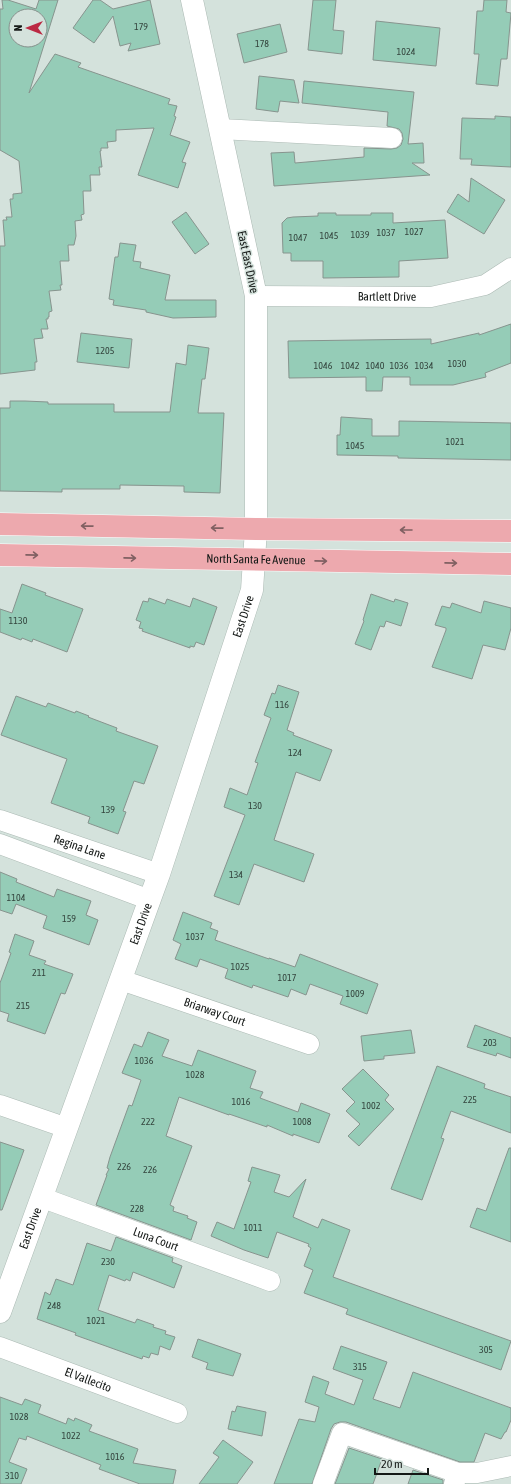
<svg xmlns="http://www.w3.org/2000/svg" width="511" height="1484" font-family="'Asap Condensed',sans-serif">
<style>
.building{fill:#95ccb7;stroke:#87948e;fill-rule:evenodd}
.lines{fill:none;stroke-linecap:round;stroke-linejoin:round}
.minor-casing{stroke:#acbab4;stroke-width:21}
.tertiary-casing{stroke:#acbab4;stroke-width:23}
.primary-casing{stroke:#fff;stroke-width:23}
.minor{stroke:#fff;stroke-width:20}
.tertiary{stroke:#fff;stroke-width:22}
.primary{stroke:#eda9ae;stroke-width:22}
.oneway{stroke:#806062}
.labels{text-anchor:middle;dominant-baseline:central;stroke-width:3;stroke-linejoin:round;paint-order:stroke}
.number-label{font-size:10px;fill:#34453e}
.street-label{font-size:12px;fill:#141816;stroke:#d4e2dc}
</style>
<rect width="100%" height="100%" fill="#d4e2dc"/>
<path class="building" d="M2,0H8L36,9L39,0H58L29,93L55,54L81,63L78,67L170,99L168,104L177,106L174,116L176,117L170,135L190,142L182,162L186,163L178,188L138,175L154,128L116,130V141L107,142L108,148H101V151H100L102,167H99L100,175H90L91,191H83L84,214L81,215L82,220L75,221L76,236L74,245H68L69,261H60L62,285H60L61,290L49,291L52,311L49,312V317H48V319H46L48,329H41L43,338L34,339L37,362H35V370L0,374V246H5L3,220H7L6,217H12L10,199H13V194L22,193L19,161L0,150V9H3ZM16,16H40V40H16Z
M93,0H100L113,9L150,0L160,44L128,51L131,43L120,46L113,16L94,43L73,28Z
M313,0H336L333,30L344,31L342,54L308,50Z
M484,0H507L506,12L511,13L507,59H501L498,86L476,84L479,54H474L477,11H483Z
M376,21L440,28L436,66L373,60Z
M280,24L287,52L244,63L237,34Z
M259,76L294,80L299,103L280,101L278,112L256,109Z
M304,81L414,92L408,144L423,143L424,163H412L430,175L274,186L271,153L294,152L295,163L364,157V148L391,149L397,148L401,145L403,139L402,133L399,129L387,126L388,112L302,103Z
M495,116L511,117V167L471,165L472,159H460L462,118L495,119Z
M471,178L505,200L484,234L447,212L458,194L469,202Z
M186,212L209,244L195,254L172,222Z
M318,213H336V215H371V213H393V223L445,220L448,258L399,261V277L323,278V261H291V253H283L282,223L287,218L293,217L318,216Z
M120,243L136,245L133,261L141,262L140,268L170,275L165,300H216V317L173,318L146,312V310L113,305L114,300L109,299L115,257H118Z
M511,324V363L485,373L486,377L453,385H410V377H383L382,391H366V377L289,378L288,341L431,339V344L479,333V335Z
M81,333L132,339L129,368L77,362Z
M188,345L209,348L205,379H202L198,413H224L220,493L184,492V486L120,485V489H62V492L0,491V408H10V401H25L48,402V404H114V412H170L176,363L186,365Z
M341,417L372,419V436H399V421L511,423V460L398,458V456L337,455V435H340Z
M22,584L46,593L45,595L83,609L67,652L33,639L32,642L22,638L21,640L0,632V609L12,613Z
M371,594L394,602L395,599L408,603L401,626L386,621L384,627L380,626L371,650L355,644L364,621L363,620Z
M149,598L165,604L167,599L190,607L193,598L217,607L204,645L196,642L194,647L190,646V648L142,631L143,629L139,628L141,622L136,620L143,601L148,602Z
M484,601L511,608V628L505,650L483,645L472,679L432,667L446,630V628L435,625L442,606L450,608L452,603L481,613Z
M278,685L299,692L287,730L294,733L293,735L332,750L320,781L296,772L274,840L314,854L304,882L254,864L239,905L214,896L245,815L224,807L230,788L247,795L258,763L255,762L271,718L264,715L272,693L275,694Z
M16,696L46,707L48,703L75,713L76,711L89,716L88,717L117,728L116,731L158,746L144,784L134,781L123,811L126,812L118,834L88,823L90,817L51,803L67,759L1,735Z
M0,872L17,879L16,882L54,897L57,889L91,901L86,915L98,920L89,945L43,928L47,916L16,904L12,914L0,910Z
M183,912L212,923L210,928L218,931L215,940L269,959V958L295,967L300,954L378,984L367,1014L340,1004L343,996L310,984L306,995L291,989L288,997L253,985L252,988L225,978L228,969L200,959L197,967L175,959L181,944L173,940Z
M15,934L34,941L29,955L46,961L44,964L73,974L65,994L61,993L45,1034L7,1021L9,1014L0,1011V983L11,953L9,952Z
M475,1025L511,1038V1058L497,1053L496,1056L467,1047Z
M411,1030L415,1053L384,1056V1059L364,1061L361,1036Z
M148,1032L169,1040L162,1056L192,1066L198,1050L256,1071L250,1088L263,1092L260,1098L298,1112L301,1103L330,1114L319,1143L293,1134V1136L267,1125V1127L229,1114V1115L179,1097L166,1136L192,1146L170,1205L174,1207L173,1211L188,1216L187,1218L197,1222L191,1240L96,1205L107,1175H106L109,1169L107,1168L110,1157L129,1105L132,1106L141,1080L122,1073L134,1044L142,1047Z
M437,1066L485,1084L484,1088L511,1097V1133L451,1111L441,1138L444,1139L422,1200L391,1189Z
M363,1069L389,1095L385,1100L394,1109L359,1146L348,1136L360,1124L346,1111L355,1102L342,1089Z
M0,1142L24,1150L2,1210H0Z
M509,1148H511V1242L470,1227L477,1208L486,1211Z
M252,1167L280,1175L274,1192L289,1197L306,1179L293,1217L318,1228L322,1219L350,1230L333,1277L511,1341L501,1370L346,1314L348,1309L304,1293L313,1270L304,1266L311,1248L308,1246L309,1244L277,1232L268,1258L244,1250L211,1236L217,1222L234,1229L251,1182L248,1181Z
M116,1237L173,1258L172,1262L182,1266L174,1288L133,1272L130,1281L126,1279L125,1281L109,1275L98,1310L135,1323L137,1319L154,1325L153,1327L166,1331L165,1334L175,1337L170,1350L160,1346L158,1355L151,1353L149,1358L143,1356L142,1359L75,1335L76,1333L37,1319L45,1292L50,1295L56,1279L73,1285L87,1243L111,1251Z
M198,1339L241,1354L233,1376L206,1369L208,1363L192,1357Z
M341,1346L387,1362L373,1399L400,1408L413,1372L511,1408V1420L506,1432H505L501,1439L485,1433L474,1462H460L346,1422H340L334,1424L331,1429L312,1484H274L299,1419L315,1422L319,1407L305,1402L313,1376L329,1382L325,1394L354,1405L363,1380L333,1369Z
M0,1397L22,1405L25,1399L41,1405L38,1413L66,1424L68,1418L74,1421L75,1418L92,1425L89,1431L138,1449L133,1463L176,1470L173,1484H140L99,1469L101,1465L27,1436L26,1440L19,1438L9,1462L27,1469L21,1484H0Z
M237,1406L266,1412L262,1436L228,1429L232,1411L235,1412Z
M223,1440L253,1462L237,1484H199L219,1457L213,1453Z
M349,1448L382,1459L373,1484H335Z
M413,1470L443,1480V1484H408Z"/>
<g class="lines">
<defs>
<g id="minor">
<path d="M220,129L392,138"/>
<path id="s1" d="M256,296L431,297L485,285L511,268"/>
<path id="s2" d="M0,820L159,874"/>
<path d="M0,844L150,900"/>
<path id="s3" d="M121,980L309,1044"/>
<path d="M0,1105L67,1128"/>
<path id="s4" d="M43,1198L270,1281"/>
<path id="s5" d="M0,1347L177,1413"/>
<path d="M458,1473H477L511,1466"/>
<path d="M323,1484L342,1433L458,1473L454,1484"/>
</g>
<g id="tertiary">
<path id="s6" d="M0,1312L159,874L252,590L256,529V296L192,0"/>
</g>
<g id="primary">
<path d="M0,524L256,529L511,531"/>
<path id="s7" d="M0,555L511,564"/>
</g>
</defs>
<use href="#minor" class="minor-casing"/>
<use href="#tertiary" class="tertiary-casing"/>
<use href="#primary" class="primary-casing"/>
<use href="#minor" class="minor"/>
<use href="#tertiary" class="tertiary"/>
<use href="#primary" class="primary"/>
</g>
<defs><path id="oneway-shaft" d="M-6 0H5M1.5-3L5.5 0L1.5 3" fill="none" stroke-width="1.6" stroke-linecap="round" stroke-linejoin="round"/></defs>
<g class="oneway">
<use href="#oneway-shaft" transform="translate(87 526) rotate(-179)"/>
<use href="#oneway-shaft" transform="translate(217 528) rotate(-179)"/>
<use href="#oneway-shaft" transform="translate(406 530) rotate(-180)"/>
<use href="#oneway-shaft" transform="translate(32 555) rotate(1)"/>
<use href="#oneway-shaft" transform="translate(130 558) rotate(1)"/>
<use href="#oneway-shaft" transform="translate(321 561) rotate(1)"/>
<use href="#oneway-shaft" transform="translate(451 563) rotate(1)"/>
</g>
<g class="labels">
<g class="number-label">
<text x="141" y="26">179</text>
<text x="262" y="43">178</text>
<text x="406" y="51">1024</text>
<text x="414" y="231">1027</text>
<text x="386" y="232">1037</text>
<text x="360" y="234">1039</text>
<text x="329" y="235">1045</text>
<text x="298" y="237">1047</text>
<text x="105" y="350">1205</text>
<text x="457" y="363">1030</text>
<text x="323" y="365">1046</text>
<text x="350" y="365">1042</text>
<text x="375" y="365">1040</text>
<text x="399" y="365">1036</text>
<text x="424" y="365">1034</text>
<text x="455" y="441">1021</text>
<text x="355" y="445">1045</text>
<text x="18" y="620">1130</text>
<text x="282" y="704">116</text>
<text x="295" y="752">124</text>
<text x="255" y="805">130</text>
<text x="108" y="809">139</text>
<text x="236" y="874">134</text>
<text x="16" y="897">1104</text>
<text x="69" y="918">159</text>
<text x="195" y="936">1037</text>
<text x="240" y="966">1025</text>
<text x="39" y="972">211</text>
<text x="287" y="977">1017</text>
<text x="355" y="993">1009</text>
<text x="23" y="1005">215</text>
<text x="490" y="1042">203</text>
<text x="144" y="1060">1036</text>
<text x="195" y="1074">1028</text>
<text x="470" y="1099">225</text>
<text x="241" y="1101">1016</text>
<text x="371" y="1105">1002</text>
<text x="148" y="1121">222</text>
<text x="302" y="1121">1008</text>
<text x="124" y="1166">226</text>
<text x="150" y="1169">226</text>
<text x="137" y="1208">228</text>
<text x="253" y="1227">1011</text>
<text x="108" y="1261">230</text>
<text x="54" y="1305">248</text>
<text x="96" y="1320">1021</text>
<text x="486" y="1349">305</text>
<text x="360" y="1366">315</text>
<text x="19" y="1416">1028</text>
<text x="71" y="1435">1022</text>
<text x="115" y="1456">1016</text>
<text x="12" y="1475">310</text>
</g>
<g class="street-label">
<text transform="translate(248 262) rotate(78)">East East Drive</text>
<text stroke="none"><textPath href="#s1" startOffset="131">Bartlett Drive</textPath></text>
<text stroke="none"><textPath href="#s7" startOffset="256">North Santa Fe Avenue</textPath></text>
<text stroke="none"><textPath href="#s6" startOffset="737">East Drive</textPath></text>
<text stroke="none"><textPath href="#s2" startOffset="84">Regina Lane</textPath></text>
<text stroke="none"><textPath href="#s6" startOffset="413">East Drive</textPath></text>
<text stroke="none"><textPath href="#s3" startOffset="99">Briarway Court</textPath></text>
<text stroke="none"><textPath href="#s6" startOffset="89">East Drive</textPath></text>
<text stroke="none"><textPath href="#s4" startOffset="120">Luna Court</textPath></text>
<text stroke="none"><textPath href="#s5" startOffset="94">El Vallecito</textPath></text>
</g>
</g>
<g transform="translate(28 28) rotate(270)"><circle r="19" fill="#d4e2dc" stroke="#87918d"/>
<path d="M0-3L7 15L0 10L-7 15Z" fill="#bb2a43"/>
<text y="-6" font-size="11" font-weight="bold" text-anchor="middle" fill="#141816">N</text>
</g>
<path d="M375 1468v6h53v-6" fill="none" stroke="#141816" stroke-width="2"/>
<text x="381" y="1468" font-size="12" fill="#141816" stroke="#d4e2dc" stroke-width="3" paint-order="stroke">20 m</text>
</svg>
